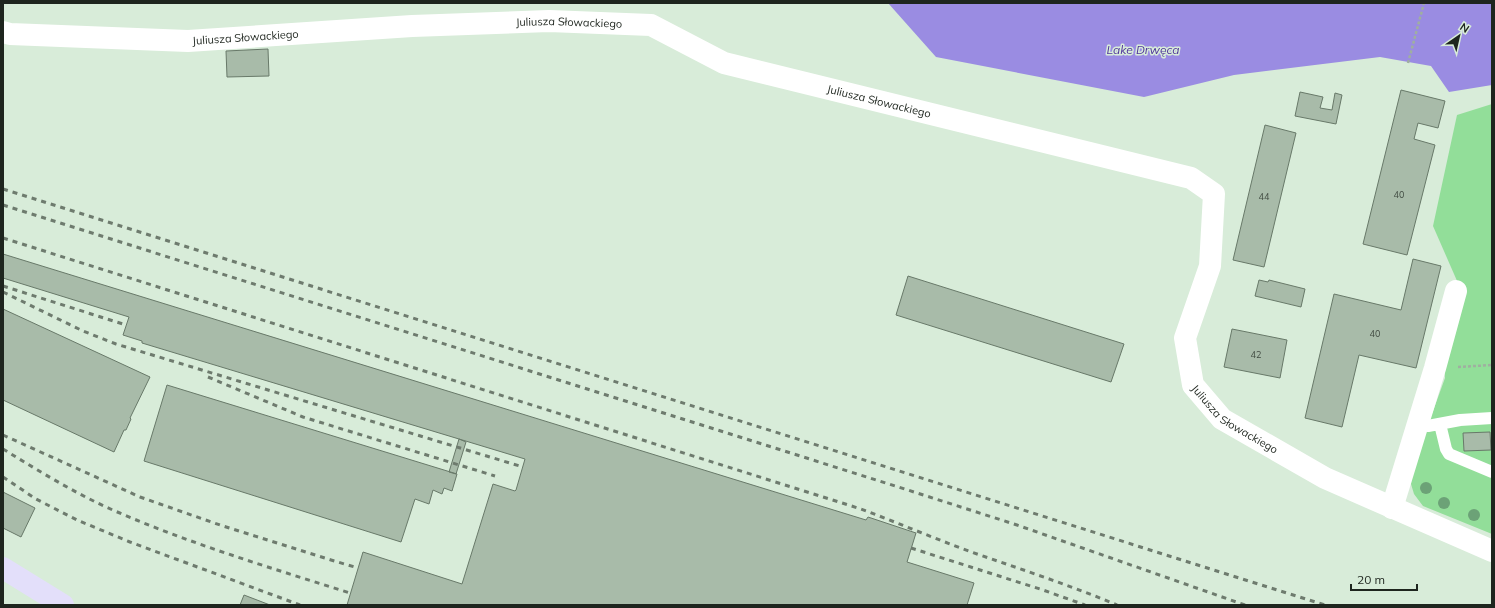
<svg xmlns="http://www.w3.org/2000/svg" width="1495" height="608" font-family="Mulish,sans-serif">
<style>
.green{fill:#92de99}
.water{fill:#9a8ce2}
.building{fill:#a8bba9;stroke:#687969}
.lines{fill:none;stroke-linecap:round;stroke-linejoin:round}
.path{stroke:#9fafa0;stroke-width:2.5;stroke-dasharray:3 2;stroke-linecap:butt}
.lane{stroke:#fff;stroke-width:12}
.street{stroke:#fff;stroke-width:22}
.secondary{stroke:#e3dffa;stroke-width:22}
.rail{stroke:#6e7b6e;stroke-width:3;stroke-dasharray:5 5;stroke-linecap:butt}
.tree{fill:#6ca277}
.labels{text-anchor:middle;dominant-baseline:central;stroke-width:3;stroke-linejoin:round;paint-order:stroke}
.number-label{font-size:9px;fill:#404a41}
.street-label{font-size:11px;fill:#1e251e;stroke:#d8ecd9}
.water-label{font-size:12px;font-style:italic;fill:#4f359a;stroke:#d8ecd9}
</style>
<rect width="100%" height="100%" fill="#d8ecd9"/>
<path class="green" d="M1492,104V534L1423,506L1414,494L1411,484L1412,469L1445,378L1444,362L1461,290L1433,226L1457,115Z"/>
<path class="water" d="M888,3H1492V85L1449,92L1431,66L1380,57L1234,75L1144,97L936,57Z"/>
<path class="building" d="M268,49L269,76L227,77L226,51Z
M1401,90L1445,101L1438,128L1418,123L1414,139L1435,145L1407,255L1363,244Z
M1300,92L1323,97L1320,108L1332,110L1335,93L1342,95L1336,124L1295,116Z
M1265,125L1296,133L1264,267L1233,260Z
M3,254L866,520L868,517L916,533L907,562L974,583L967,605H347L363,552L462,584L493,484L515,491L516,490L525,459L142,343V341L123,335L129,317L3,278Z
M1413,259L1441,266L1416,368L1359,355L1342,427L1305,418L1334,294L1401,310Z
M908,276L1124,344L1111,382L896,315Z
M1259,280L1268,282L1269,280L1305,289L1301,307L1255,296Z
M3,309L150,377L130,418L131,419L126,430H124L114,452L3,400Z
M1232,329L1287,340L1280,378L1224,367Z
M167,385L457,474L452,491L444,488L442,494L433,490L429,504L415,499L401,542L144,461Z
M1490,432L1491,450L1464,451L1463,433Z
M459,439L466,442L456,474L449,472Z
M3,492L35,508L21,537L3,528Z
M244,595L270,605H240Z"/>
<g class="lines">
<path class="path" d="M1408,63L1424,3
M1458,367L1492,365"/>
<path class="lane" d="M1440,424L1446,449L1449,454L1492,472
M1417,425L1428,426L1460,420L1492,418"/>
<g class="street">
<path id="s1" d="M3,32L10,34L188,41L412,26L549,21L651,25L724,63L1191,178L1214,194L1210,266L1185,338L1193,385L1222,419L1325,478L1492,551"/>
<path d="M1392,508L1435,368L1456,291"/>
</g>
<path class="secondary" d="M3,568L63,605"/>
<path class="rail" d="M3,189L1325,605
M3,205L889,484L1017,525L1245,605
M3,238L861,509C901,524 940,541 980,555C1026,571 1072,586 1117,605
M3,286L126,325
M3,292L83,331L116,344L523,467
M208,377L303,417L495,476
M3,435L140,497L220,525L331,560L358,568
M3,449C39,471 76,494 115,511C191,544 271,568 350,593
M3,477L36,499L77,520L130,542L300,605
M911,548L1043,590L1085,605"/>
</g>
<g class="tree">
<circle cx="1426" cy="488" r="6"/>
<circle cx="1444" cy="503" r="6"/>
<circle cx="1474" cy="515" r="6"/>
</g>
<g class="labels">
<g class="number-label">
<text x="1399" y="194">40</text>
<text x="1264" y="196">44</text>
<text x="1375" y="333">40</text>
<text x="1256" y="354">42</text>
</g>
<g class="street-label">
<text stroke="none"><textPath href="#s1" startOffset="567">Juliusza Słowackiego</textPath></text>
<text stroke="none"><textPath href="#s1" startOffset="243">Juliusza Słowackiego</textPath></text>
<text stroke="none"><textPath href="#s1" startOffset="891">Juliusza Słowackiego</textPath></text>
<text stroke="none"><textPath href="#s1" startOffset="1491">Juliusza Słowackiego</textPath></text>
</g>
<g class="water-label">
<text x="1143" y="49">Lake Drwęca</text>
</g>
</g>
<rect width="1495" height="608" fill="none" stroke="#1e251e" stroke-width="8"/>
<g transform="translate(1459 36) rotate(34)" stroke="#d8ecd9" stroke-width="3" paint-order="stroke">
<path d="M0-3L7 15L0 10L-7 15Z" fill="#1e251e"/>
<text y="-6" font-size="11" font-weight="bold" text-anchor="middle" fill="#1e251e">N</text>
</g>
<path d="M1351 584v6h66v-6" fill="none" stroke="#1e251e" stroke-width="2"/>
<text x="1357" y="584" font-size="12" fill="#1e251e" stroke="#d8ecd9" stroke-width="3" paint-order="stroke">20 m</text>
</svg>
